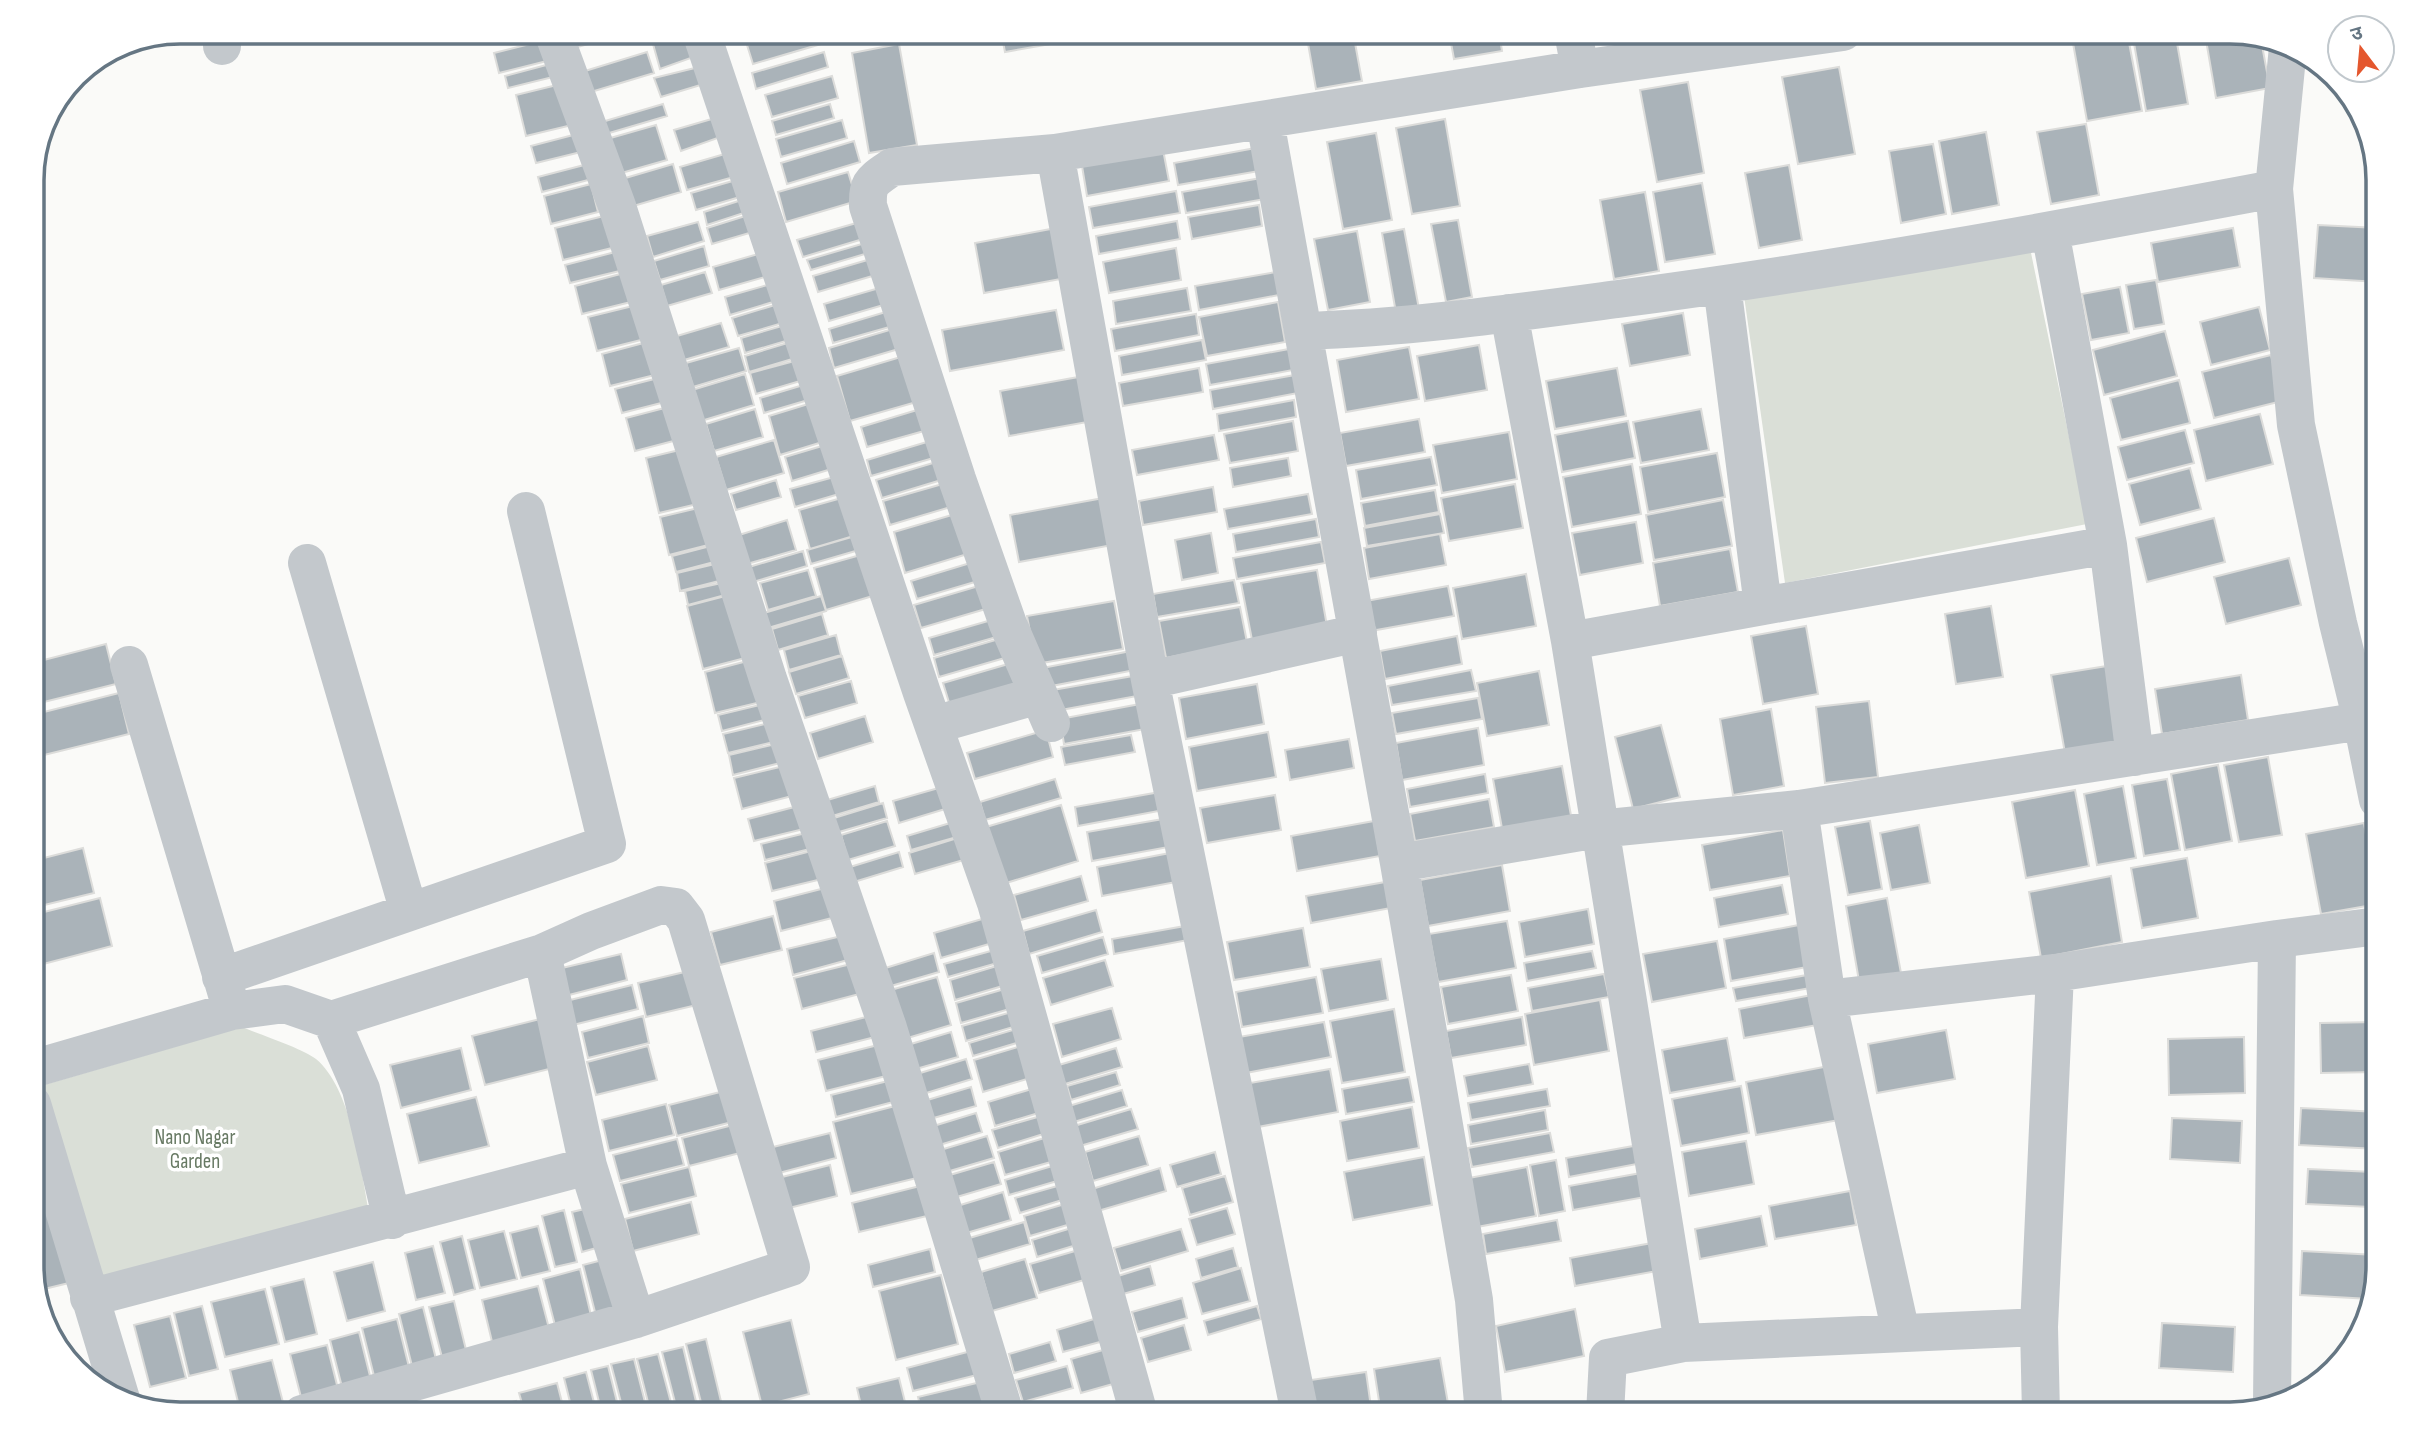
<svg xmlns="http://www.w3.org/2000/svg" width="2410" height="1446" font-family="'Sofia Sans Condensed','Noto Sans Devanagari',sans-serif">
<style>
.green{fill:#dadfd7}
.building{fill:#aab3b9;stroke:#dcdcda;stroke-width:2}
.lines{fill:none;stroke-linecap:round;stroke-linejoin:round}
.minor{stroke:#c3c8cc;stroke-width:38}
.labels{text-anchor:middle;dominant-baseline:central;stroke-width:7;stroke-linejoin:round;paint-order:stroke}
.park-label{font-size:21px;fill:#687a64;stroke:#fff}
.rim{fill:none;stroke:#657683;stroke-width:3.5}
</style>
<rect width="100%" height="100%" fill="#fafaf8"/>
<path class="green" d="M2030,248L2087,524L1785,583L1744,296Z
M242,1027C259,1034 304,1049 316,1059C351,1088 361,1169 369,1213L96,1286L37,1087Z"/>
<path class="building" d="M570,32H631L574,48Z
M666,32H691L702,54L660,69L651,37Z
M740,32H772L742,40Z
M793,32H817L821,44L753,64L747,45Z
M1001,32H1049L1051,44L1005,52Z
M1050,32H1097L1052,41Z
M1306,32H1353L1362,81L1316,89Z
M1449,32H1499L1502,51L1454,59Z
M1505,32H1549L1550,37L1508,44Z
M1603,32H1647V33L1605,41Z
M2071,32H2127L2142,111L2087,121Z
M2132,32H2175L2188,104L2146,111Z
M2241,34L2261,40L2270,88L2216,98L2206,40Z
M542,41L547,61L499,73L494,53Z
M899,44L917,145L869,153L852,53Z
M647,52L654,73L591,92L585,71Z
M824,52L828,67L756,89L752,73Z
M550,64L553,77L508,88L505,76Z
M703,66L707,83L661,97L654,78Z
M1839,67L1855,154L1798,164L1782,77Z
M2324,70L2335,81H2323Z
M832,76L838,98L772,117L765,95Z
M1688,82L1704,173L1657,182L1640,90Z
M561,84L572,125L526,136L516,95Z
M663,104L667,116L599,136L595,124Z
M830,104L834,118L776,135L772,121Z
M722,116L729,134L681,151L674,130Z
M1445,119L1460,206L1412,214L1396,128Z
M842,120L847,138L781,157L776,139Z
M2086,124L2099,195L2051,204L2037,132Z
M656,125L667,160L618,174L607,139Z
M1986,132L1999,205L1952,214L1939,141Z
M1376,133L1392,220L1343,229L1327,142Z
M577,134L581,152L536,163L531,146Z
M1161,139L1169,181L1087,196L1080,154Z
M854,141L860,162L787,184L781,163Z
M1933,144L1946,214L1901,223L1889,151Z
M1261,147L1265,170L1178,185L1174,163Z
M735,151L741,175L687,190L680,167Z
M588,164L592,179L542,192L538,177Z
M673,164L681,192L630,207L622,179Z
M1789,165L1802,240L1759,248L1745,173Z
M848,172L857,201L786,222L778,192Z
M743,178L750,194L696,210L691,193Z
M1261,178L1265,199L1186,213L1182,192Z
M1702,183L1715,254L1665,262L1653,192Z
M591,184L598,212L551,224L544,196Z
M1176,191L1180,213L1093,228L1089,207Z
M1645,192L1659,271L1614,279L1600,200Z
M748,198L753,210L707,225L704,212Z
M1259,205L1262,226L1192,239L1188,217Z
M758,212L763,229L712,244L707,228Z
M608,215L616,247L563,260L555,228Z
M867,220L873,236L803,257L797,240Z
M1458,220L1472,297L1446,302L1431,224Z
M1177,221L1180,239L1099,254L1096,236Z
M698,222L704,241L653,257L647,236Z
M2318,225L2378,228V282L2314,278Z
M1056,228L1066,278L984,293L975,243Z
M2233,228L2240,267L2158,282L2151,243Z
M1404,229L1419,309L1396,313L1382,233Z
M1357,231L1370,302L1328,310L1314,239Z
M872,241L875,251L811,270L807,260Z
M704,246L709,266L660,280L654,261Z
M1176,248L1181,280L1109,293L1103,262Z
M623,250L628,269L570,283L565,265Z
M772,250L779,273L719,290L713,267Z
M881,256L886,272L818,292L813,276Z
M628,272L635,301L582,314L575,286Z
M705,272L712,293L667,306L661,285Z
M1276,272L1279,295L1199,310L1195,286Z
M2156,280L2164,324L2134,329L2126,285Z
M778,282L783,299L730,315L725,297Z
M893,284L897,301L829,321L824,304Z
M2120,287L2129,333L2091,340L2082,294Z
M1187,288L1191,311L1116,324L1113,301Z
M788,301L793,320L738,336L732,318Z
M1278,302L1285,342L1207,356L1199,317Z
M641,304L649,338L597,351L588,317Z
M2259,307L2270,350L2211,365L2200,322Z
M1056,310L1064,350L950,371L942,330Z
M889,311L893,326L833,343L829,329Z
M1683,313L1690,355L1630,366L1622,324Z
M1196,314L1199,335L1115,351L1111,329Z
M721,323L729,347L684,360L677,336Z
M792,323L796,338L745,353L741,338Z
M896,328L902,348L834,368L829,348Z
M2165,331L2177,376L2104,395L2093,350Z
M1202,340L1206,360L1122,375L1119,356Z
M651,341L659,374L610,386L602,354Z
M794,341L799,357L749,372L745,356Z
M1479,345L1487,390L1425,401L1417,356Z
M1409,347L1419,399L1346,412L1337,360Z
M739,348L746,371L693,387L686,363Z
M1289,349L1293,370L1210,385L1206,364Z
M914,353L927,399L850,421L837,376Z
M2271,355L2282,401L2214,418L2202,372Z
M802,359L807,379L756,394L750,373Z
M1199,368L1203,392L1123,406L1119,383Z
M1617,368L1626,416L1555,429L1546,381Z
M745,374L754,405L701,421L692,390Z
M1295,375L1298,393L1213,409L1210,390Z
M666,376L673,400L622,413L615,389Z
M1084,376L1093,421L1009,436L1000,391Z
M2179,380L2190,423L2121,440L2110,398Z
M810,383L815,398L764,413L760,398Z
M1294,400L1296,417L1219,431L1217,414Z
M818,401L829,440L780,455L769,416Z
M676,405L685,438L635,451L626,418Z
M755,409L763,437L714,451L706,424Z
M1701,409L1709,450L1641,463L1633,422Z
M917,410L924,431L867,447L861,427Z
M2260,414L2273,464L2206,481L2194,430Z
M1419,419L1425,452L1346,466L1340,433Z
M1293,421L1298,451L1230,463L1224,434Z
M1628,421L1635,458L1562,472L1555,435Z
M2185,430L2194,463L2127,480L2118,447Z
M1509,432L1517,479L1442,493L1433,445Z
M1214,435L1219,460L1137,475L1132,450Z
M940,438L944,455L871,476L867,460Z
M774,440L784,473L726,490L716,457Z
M832,443L838,467L792,481L785,457Z
M692,447L706,502L659,513L646,458Z
M1717,453L1725,497L1648,512L1640,467Z
M1431,457L1437,485L1361,499L1356,470Z
M1288,458L1291,476L1233,487L1230,468Z
M943,460L948,478L882,498L876,480Z
M1632,464L1641,514L1572,527L1563,477Z
M2190,468L2201,509L2140,525L2129,484Z
M834,477L839,494L795,507L790,489Z
M776,480L781,497L736,510L731,494Z
M946,483L954,506L890,525L883,501Z
M1515,484L1523,528L1449,541L1441,498Z
M1213,487L1217,512L1143,525L1139,501Z
M1435,490L1439,512L1365,526L1361,503Z
M1308,494L1312,514L1228,529L1224,509Z
M845,497L857,535L810,549L799,510Z
M1109,497L1118,544L1019,562L1010,515Z
M1723,500L1732,546L1654,560L1646,515Z
M711,505L720,542L669,555L660,517Z
M962,512L974,552L905,573L894,532Z
M1440,514L1444,533L1367,546L1364,528Z
M2214,518L2225,562L2147,582L2136,538Z
M1316,519L1319,537L1236,552L1233,534Z
M787,520L796,550L747,564L739,535Z
M1636,522L1643,563L1580,575L1572,533Z
M1211,533L1218,573L1182,580L1175,540Z
M1440,534L1446,565L1369,579L1364,548Z
M855,536L859,550L811,564L807,550Z
M1321,542L1325,563L1237,579L1233,558Z
M718,544L722,560L676,572L672,556Z
M1730,549L1738,592L1660,606L1653,563Z
M803,551L807,566L753,582L749,567Z
M864,554L876,595L826,610L814,568Z
M2289,558L2301,605L2226,624L2214,577Z
M980,560L985,579L917,599L911,581Z
M719,563L723,580L680,591L677,573Z
M808,570L816,596L768,610L760,583Z
M1317,570L1327,626L1252,640L1241,583Z
M1526,574L1536,626L1462,639L1453,588Z
M1234,580L1239,603L1157,617L1153,594Z
M726,582L729,594L688,605L685,591Z
M982,585L989,608L921,628L914,605Z
M1448,586L1454,616L1371,631L1366,601Z
M733,594L749,657L703,669L687,606Z
M821,596L826,611L768,628L764,613Z
M1114,601L1123,649L1036,664L1027,616Z
M1991,606L2003,677L1956,684L1945,614Z
M1240,607L1247,642L1166,658L1159,621Z
M822,614L828,635L778,650L772,629Z
M995,619L1000,636L934,655L929,638Z
M1806,626L1818,694L1763,704L1751,636Z
M836,635L841,655L789,670L784,650Z
M1009,636L1015,655L939,677L934,658Z
M1457,636L1462,664L1385,679L1380,651Z
M106,644L116,684L32,705V663Z
M1131,651L1135,670L1041,688L1037,669Z
M842,656L849,678L796,694L789,672Z
M755,659L765,701L715,713L705,672Z
M1022,660L1031,688L952,712L943,683Z
M2107,666L2119,744L2065,753L2051,675Z
M1471,670L1476,691L1392,705L1388,686Z
M1539,671L1549,725L1487,736L1477,683Z
M2241,675L2248,720L2162,734L2155,689Z
M1133,676L1137,696L1050,712L1047,691Z
M851,681L857,703L805,718L798,696Z
M1257,684L1264,724L1186,739L1179,698Z
M119,693L129,734L32,758V715Z
M1478,698L1482,719L1396,734L1392,713Z
M1869,701L1878,777L1825,783L1816,707Z
M768,703L772,718L722,731L718,715Z
M1140,704L1145,729L1064,744L1060,719Z
M1771,709L1784,786L1733,795L1720,719Z
M865,716L873,742L818,759L810,733Z
M773,722L778,741L728,753L723,734Z
M1661,725L1680,797L1633,809L1615,737Z
M1478,728L1484,765L1402,780L1396,743Z
M1046,730L1053,757L975,779L967,753Z
M1268,732L1276,777L1197,791L1189,747Z
M1131,735L1135,752L1065,765L1061,747Z
M1349,739L1354,768L1290,780L1285,750Z
M780,743L784,762L733,775L729,755Z
M2268,757L2282,835L2239,842L2224,765Z
M2218,765L2232,841L2185,850L2171,774Z
M784,766L792,796L742,809L734,778Z
M1562,766L1572,821L1503,834L1493,779Z
M1485,774L1488,793L1410,807L1407,789Z
M1055,779L1061,798L985,820L980,802Z
M2167,779L2180,850L2144,856L2132,785Z
M949,785L955,806L899,823L893,801Z
M875,786L879,802L829,817L824,801Z
M2123,786L2136,858L2097,865L2084,794Z
M2075,790L2089,866L2026,878L2012,802Z
M1160,792L1164,810L1078,826L1075,807Z
M1275,795L1281,830L1207,843L1200,808Z
M1489,799L1494,827L1415,841L1410,814Z
M883,803L887,818L839,832L834,818Z
M802,805L808,828L754,841L748,819Z
M1061,805L1078,861L1003,884L986,827Z
M1169,818L1174,846L1092,861L1087,832Z
M960,820L964,835L911,850L907,836Z
M887,821L895,846L848,860L841,835Z
M1374,821L1380,856L1297,871L1291,836Z
M1870,821L1882,889L1848,895L1835,827Z
M2364,823L2378,904L2321,914L2306,834Z
M1919,825L1930,883L1891,890L1880,833Z
M1783,830L1790,876L1710,890L1702,845Z
M810,832L814,848L765,860L761,844Z
M967,835L974,857L915,874L909,853Z
M83,848L94,893L32,908V861Z
M815,850L822,879L772,891L765,863Z
M899,852L903,867L854,882L850,867Z
M1170,853L1176,882L1102,896L1097,867Z
M2187,858L2198,918L2142,928L2131,868Z
M1502,865L1510,911L1428,926L1420,880Z
M1081,876L1088,901L1021,920L1014,895Z
M2111,876L2122,942L2041,958L2029,892Z
M1391,881L1396,907L1311,923L1306,896Z
M1782,885L1788,914L1719,927L1714,898Z
M825,888L832,918L781,931L774,901Z
M100,898L112,946L32,967V915Z
M1887,898L1901,973L1859,981L1846,906Z
M1588,909L1594,944L1525,957L1519,922Z
M1096,910L1102,932L1029,954L1023,931Z
M773,916L782,950L720,965L711,932Z
M989,917L996,942L941,958L934,933Z
M1507,921L1516,968L1438,982L1429,934Z
M1799,925L1807,967L1731,981L1724,939Z
M1185,926L1188,940L1114,954L1112,939Z
M1303,928L1310,967L1234,980L1227,942Z
M850,934L855,958L793,975L787,949Z
M1103,937L1108,954L1042,973L1037,956Z
M1717,941L1726,988L1652,1002L1643,954Z
M998,949L1001,962L948,977L944,964Z
M1592,951L1596,968L1527,981L1524,963Z
M934,953L939,972L884,988L879,970Z
M621,954L627,980L569,995L562,968Z
M1381,959L1388,1000L1329,1011L1321,969Z
M1105,960L1113,986L1051,1005L1043,978Z
M859,962L867,992L802,1009L794,978Z
M1000,965L1006,985L955,1000L950,980Z
M693,970L701,1004L646,1017L638,983Z
M1604,974L1609,997L1532,1011L1528,988Z
M1813,974L1816,987L1736,1001L1733,988Z
M1511,975L1518,1011L1448,1024L1441,987Z
M937,977L951,1025L901,1040L887,991Z
M1316,977L1323,1013L1242,1027L1236,992Z
M632,985L638,1009L573,1025L566,1001Z
M1015,986L1020,1006L961,1023L956,1003Z
M1817,994L1823,1024L1744,1038L1739,1009Z
M1600,1000L1609,1051L1534,1065L1525,1014Z
M1112,1008L1121,1039L1062,1057L1053,1024Z
M1394,1009L1405,1072L1342,1083L1330,1021Z
M1019,1010L1023,1024L966,1041L962,1026Z
M874,1015L879,1036L816,1052L811,1031Z
M643,1016L649,1043L588,1058L582,1032Z
M1522,1017L1526,1045L1451,1058L1446,1031Z
M544,1018L557,1067L485,1085L472,1036Z
M1324,1022L1331,1057L1246,1073L1239,1037Z
M2378,1022V1072L2321,1073L2320,1023Z
M1023,1027L1027,1040L973,1056L969,1043Z
M1946,1030L1955,1079L1877,1093L1868,1044Z
M951,1032L958,1057L909,1071L901,1047Z
M2244,1037L2245,1093L2169,1095L2168,1039Z
M1727,1038L1735,1081L1670,1093L1662,1050Z
M882,1044L890,1075L826,1091L818,1060Z
M1028,1044L1037,1076L983,1092L974,1060Z
M648,1046L657,1080L596,1095L587,1062Z
M461,1048L471,1090L401,1108L390,1065Z
M1116,1048L1122,1067L1065,1084L1059,1065Z
M966,1059L972,1079L923,1094L917,1074Z
M1529,1064L1533,1084L1468,1096L1464,1076Z
M1829,1066L1839,1120L1756,1135L1746,1082Z
M1330,1069L1338,1112L1258,1127L1250,1083Z
M1116,1072L1120,1085L1071,1100L1067,1086Z
M1409,1077L1414,1102L1346,1114L1342,1089Z
M892,1080L897,1101L836,1117L831,1095Z
M1741,1086L1749,1133L1681,1146L1672,1099Z
M971,1087L976,1106L930,1119L924,1101Z
M1035,1088L1042,1112L995,1126L988,1102Z
M1547,1089L1550,1106L1471,1120L1468,1103Z
M728,1090L736,1121L677,1136L669,1105Z
M1122,1090L1127,1106L1074,1122L1069,1106Z
M476,1097L489,1146L419,1163L407,1114Z
M666,1104L674,1135L609,1151L602,1120Z
M903,1104L921,1177L851,1194L833,1122Z
M1412,1107L1419,1148L1347,1161L1340,1121Z
M2301,1108L2378,1112V1149L2299,1145Z
M1131,1109L1138,1129L1080,1146L1074,1126Z
M1545,1110L1548,1130L1471,1144L1468,1125Z
M976,1113L982,1132L933,1147L927,1128Z
M1048,1114L1053,1131L998,1148L992,1130Z
M2172,1118L2242,1121L2240,1163L2170,1159Z
M733,1125L740,1153L689,1166L682,1138Z
M830,1133L836,1158L779,1173L773,1147Z
M1550,1133L1554,1152L1472,1167L1468,1148Z
M987,1136L994,1158L943,1173L937,1151Z
M1051,1136L1058,1160L1005,1175L998,1152Z
M1139,1136L1148,1165L1093,1181L1085,1152Z
M677,1139L684,1165L620,1181L613,1155Z
M1746,1141L1754,1184L1689,1196L1682,1152Z
M32,1144L47,1190L32,1194Z
M1639,1145L1642,1163L1569,1177L1566,1158Z
M1215,1152L1221,1174L1177,1187L1170,1165Z
M1424,1157L1432,1205L1353,1220L1344,1172Z
M1556,1160L1565,1211L1539,1216L1530,1165Z
M994,1162L1001,1184L950,1199L943,1177Z
M1059,1164L1064,1179L1009,1195L1005,1180Z
M830,1165L837,1196L789,1208L782,1177Z
M689,1167L696,1196L629,1213L621,1184Z
M1527,1167L1536,1216L1477,1227L1469,1178Z
M1160,1168L1166,1191L1098,1211L1092,1189Z
M2308,1169L2373,1172L2371,1207L2306,1204Z
M1641,1173L1645,1197L1573,1210L1569,1186Z
M1225,1176L1233,1202L1190,1215L1182,1188Z
M1068,1183L1072,1197L1020,1213L1015,1198Z
M920,1186L927,1216L859,1232L852,1203Z
M1850,1191L1856,1225L1775,1239L1769,1206Z
M1003,1192L1011,1220L963,1234L954,1207Z
M53,1200L73,1282L36,1291L32,1276V1205Z
M1075,1201L1081,1221L1030,1236L1024,1216Z
M691,1202L699,1234L633,1251L625,1219Z
M597,1206L607,1245L582,1252L572,1212Z
M1227,1208L1235,1234L1197,1245L1189,1219Z
M564,1210L577,1262L555,1267L542,1216Z
M1761,1216L1767,1246L1700,1259L1695,1229Z
M1557,1220L1561,1241L1486,1254L1483,1234Z
M1024,1222L1030,1244L972,1261L966,1239Z
M538,1226L550,1271L521,1278L510,1233Z
M1078,1226L1083,1243L1037,1257L1032,1240Z
M1181,1229L1188,1251L1121,1271L1114,1248Z
M504,1231L517,1279L480,1288L468,1240Z
M462,1236L475,1289L454,1295L440,1242Z
M1652,1243L1657,1271L1575,1286L1570,1258Z
M433,1246L445,1293L416,1300L405,1253Z
M1233,1248L1238,1267L1201,1278L1196,1259Z
M930,1249L935,1272L873,1287L868,1265Z
M1082,1249L1091,1278L1039,1293L1030,1264Z
M2302,1251L2376,1255L2375,1279L2370,1299L2300,1295Z
M614,1257L627,1308L596,1316L583,1265Z
M1025,1259L1037,1298L992,1311L981,1272Z
M373,1262L385,1311L347,1321L334,1272Z
M1150,1266L1155,1285L1123,1294L1118,1276Z
M1241,1268L1250,1301L1202,1314L1193,1283Z
M580,1269L594,1328L558,1337L543,1279Z
M941,1275L958,1344L896,1360L879,1291Z
M304,1279L317,1334L285,1342L271,1287Z
M538,1286L551,1336L494,1350L482,1300Z
M265,1289L279,1344L225,1357L211,1302Z
M1182,1298L1187,1318L1138,1332L1132,1312Z
M454,1301L469,1362L445,1369L429,1307Z
M202,1306L218,1369L189,1376L174,1313Z
M1257,1306L1261,1319L1208,1335L1204,1321Z
M423,1307L437,1363L413,1370L399,1314Z
M1575,1309L1584,1356L1505,1372L1496,1326Z
M170,1316L186,1378L150,1387L134,1325Z
M1104,1316L1111,1339L1063,1352L1057,1330Z
M397,1319L410,1371L375,1380L362,1328Z
M791,1320L809,1394L762,1406L743,1332Z
M2162,1323L2235,1327L2233,1372L2159,1368Z
M1184,1325L1191,1350L1148,1362L1141,1338Z
M359,1332L372,1384L343,1391L330,1340Z
M706,1339L724,1414H704L686,1344Z
M1050,1342L1056,1361L1014,1373L1009,1354Z
M327,1345L340,1397L303,1405L290,1354Z
M683,1347L699,1414H678L662,1352Z
M1110,1348L1120,1382L1081,1393L1071,1359Z
M971,1351L977,1375L913,1391L907,1368Z
M658,1354L674,1414H651L637,1359Z
M1440,1358L1449,1409L1418,1414H1381L1374,1369Z
M634,1359L648,1414H624L611,1364Z
M272,1360L286,1414H241L230,1370Z
M608,1366L620,1414H602L591,1370Z
M1067,1366L1073,1388L1023,1402L1016,1380Z
M586,1372L597,1414H573L564,1378Z
M1366,1372L1372,1414H1309L1304,1381Z
M899,1378L908,1414H863L857,1388Z
M985,1381L989,1401L934,1414H922L918,1397Z
M557,1383L565,1414H525L519,1393Z
M516,1401L519,1414H473L472,1412Z"/>
<g class="lines">
<path class="minor" d="M553,32L617,206L768,679L888,1028L1005,1414
M701,32L922,693L996,903L1139,1414
M1573,32L1580,69
M222,46V32
M1265,121L1399,863L1474,1300L1484,1414
M2274,189L2288,47
M1509,313L1570,641L1683,1343
M1303,331C1408,328 1513,313 1618,299C1838,270 2056,230 2274,189L2296,425L2338,623L2362,721
M2108,545L2135,757
M307,563L409,912
M1763,606L2108,545L2050,231
M1570,641L1763,606L1722,285
M1150,680L1358,633
M1051,723L1008,624L957,479L868,206C867,181 873,181 892,167L1055,153
M934,725L1039,695
M1799,809L1827,999L2055,973L2277,939
M1399,863L1598,829L1799,809L2362,721L2378,800
M221,977L607,844L526,511
M1827,999L1901,1333
M232,1011L285,1004L331,1020L361,1089L392,1220
M32,1069L232,1011L129,665
M32,1104L121,1399
M588,1166L636,1319
M89,1298L588,1166L542,953L331,1020
M2272,1403L2277,939L2378,926
M302,1414L636,1319L791,1267L686,920L676,907L661,905L591,931L542,953
M1300,1414L1150,680L1055,153L1580,69L1843,32
M1605,1414L1608,1358L1683,1343L2039,1327
M2041,1414L2039,1327L2055,973"/>
</g>
<g class="labels">
<g class="park-label">
<text x="195" y="1137">Nano Nagar<tspan x="195" dy="24">Garden</tspan></text>
</g>
</g>
<path d="M0 0H2410V1446H0ZM180 44H2230A136 136 0 0 1 2366 180V1266A136 136 0 0 1 2230 1402H180A136 136 0 0 1 44 1266V180A136 136 0 0 1 180 44Z" fill="#fff" fill-rule="evenodd"/>
<path class="rim" d="M180 44H2230A136 136 0 0 1 2366 180V1266A136 136 0 0 1 2230 1402H180A136 136 0 0 1 44 1266V180A136 136 0 0 1 180 44Z"/>
<g transform="translate(2361 49) rotate(344)"><circle r="33" fill="#ffffff" stroke="#c1c8cd" stroke-width="2"/>
<path d="M0-5L12 26L0 18L-12 26Z" fill="#e4572e"/>
<text y="-10" font-size="19" font-weight="bold" text-anchor="middle" fill="#657683">उ</text>
</g>
</svg>
